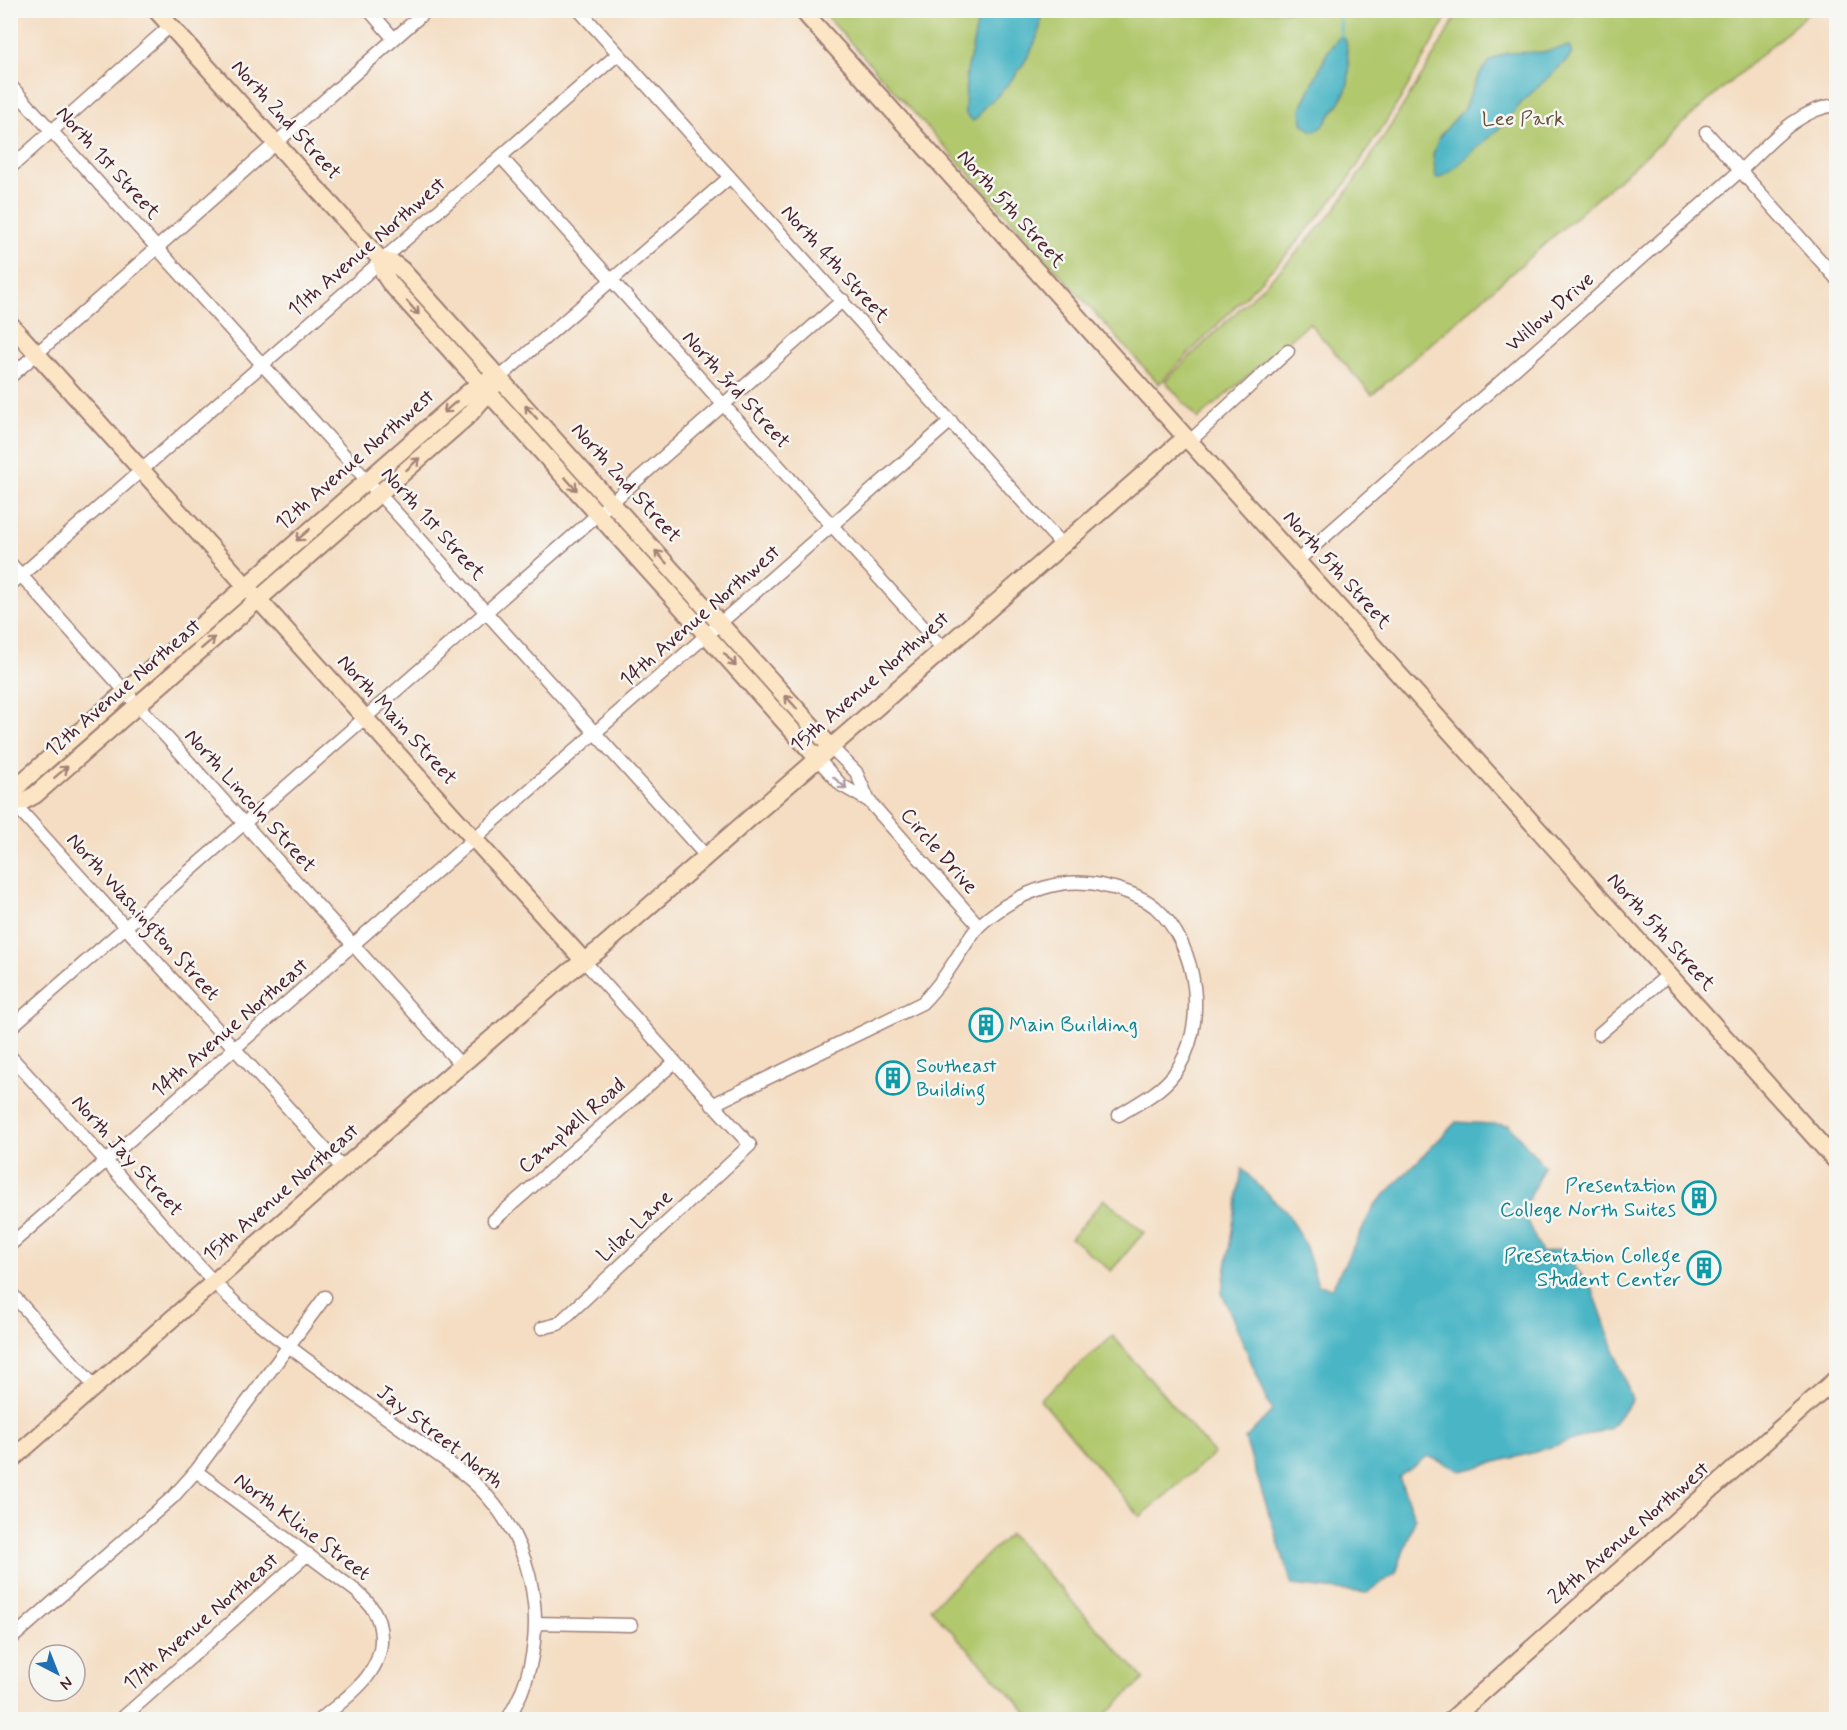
<svg xmlns="http://www.w3.org/2000/svg" width="1847" height="1730" font-family="Mynerve,sans-serif">
<style>
.green{fill:#b1c86d;stroke:#7e744c;stroke-width:1.5}
.water{fill:#48b5c5;stroke:#496a78;stroke-width:1.5}
.lines{fill:none;stroke-linecap:round;stroke-linejoin:round}
.stream{stroke:#48b5c5;stroke-width:3}
.street-casing{stroke:#9f7e76;stroke-width:15}
.secondary-casing{stroke:#9f7e76;stroke-width:20}
.street{stroke:#fff;stroke-width:12}
.secondary{stroke:#fce5c4;stroke-width:16}
.oneway{stroke:#a38278}
.oneway2{stroke:#ae9aa0}
.labels{text-anchor:middle;dominant-baseline:central;stroke-width:5;stroke-linejoin:round;paint-order:stroke}
.park-label{font-size:21px;fill:#69523f;stroke:#f6f6f2}
.street-label{font-size:21px;fill:#4a1f2b;stroke:#f6f6f2}
.culture-label{font-size:21px;fill:#0d838f;stroke:#f6f6f2;text-anchor:start}
</style>
<rect width="100%" height="100%" fill="#f6f6f2"/>
<filter id="ink" filterUnits="userSpaceOnUse"><feTurbulence type="fractalNoise" baseFrequency=".0167" numOctaves="2"/><feDisplacementMap in="SourceGraphic" scale="12" xChannelSelector="R" yChannelSelector="G"/><feConvolveMatrix kernelMatrix="1 2 1 2 8 2 1 2 1" color-interpolation-filters="sRGB"/></filter>
<filter id="wash" filterUnits="userSpaceOnUse"><feTurbulence type="fractalNoise" baseFrequency=".008" numOctaves="4" result="noise"/><feDisplacementMap in="SourceGraphic" scale="24" xChannelSelector="R" yChannelSelector="G"/><feGaussianBlur stdDeviation="1.35" result="paint"/><feColorMatrix in="noise" values="0 0 0 0 0 0 0 0 0 0 0 0 0 0 0 0 0 1.4 0 .05"/><feComposite in="paint" operator="in"/></filter>
<g filter="url(#wash)">
<rect width="100%" height="100%" fill="#f4ddc2"/>
<path class="green" d="M822,11H1450L1401,98L1345,185L1287,254L1159,384Z
M1459,11H1811L1372,395L1309,323L1198,419L1165,381L1289,261L1333,212L1369,160L1425,71Z
M1104,1199L1144,1232L1111,1271L1071,1238Z
M1113,1336L1214,1454L1140,1517L1040,1399Z
M1010,1534L1144,1679L1100,1719H1033L930,1608Z"/>
<path class="water" d="M980,11H1041C1044,39 1018,75 999,94C995,99 989,102 984,107C980,112 979,118 973,121L965,113L966,76Z
M1339,37L1344,38L1346,41C1350,79 1354,86 1329,117C1324,124 1320,131 1312,131L1302,123L1301,108L1328,51Z
M1569,46L1572,53L1569,58L1523,101L1503,125L1450,172L1439,178H1436L1433,155L1439,137L1463,110L1479,75L1489,61L1506,53L1542,52Z
M1456,1122L1509,1125L1544,1166L1523,1212L1542,1253L1561,1249L1593,1290L1632,1400L1610,1428L1532,1453L1461,1471L1428,1456L1399,1477L1415,1519L1396,1573L1367,1593L1292,1585L1245,1439L1272,1411L1222,1293L1242,1169L1287,1213L1306,1247L1318,1285L1332,1288L1374,1206Z"/>
<g class="lines">
<path class="stream" d="M1339,10L1341,37"/>
</g>
</g>
<g filter="url(#ink)">
<g class="lines">
<defs>
<path id="street" d="M369,10L394,39
M579,10L1062,545
M10,85L706,856
M1706,132L1836,278
M501,157L942,648
M10,168L170,26
M10,377L427,10
M499,378L730,177
M1190,441L1288,351
M1297,561L1741,170C1768,145 1797,109 1836,105
M10,563L461,1065
M10,585L618,54
M830,746L856,772L869,801L979,926
M817,758L841,785L869,801
M10,799L343,1169
M10,1028L843,300
M1599,1034L1669,974
M10,1056C56,1106 102,1156 147,1207C175,1239 202,1272 233,1301C255,1322 282,1341 307,1360C344,1387 380,1413 417,1440C441,1458 468,1474 488,1497C542,1558 551,1651 507,1720
M712,1105L922,1003C939,986 951,967 963,948C968,941 973,932 979,926C986,919 996,912 1005,906C1028,891 1059,880 1087,883C1096,883 1105,887 1114,888C1128,892 1143,897 1155,907C1199,946 1209,1027 1174,1074C1161,1092 1138,1103 1119,1115
M494,1220L675,1062
M10,1245L951,421
M10,1292L95,1387
M542,1328L558,1324L750,1145L584,961
M196,1471L356,1591C372,1605 380,1616 381,1637C383,1675 345,1698 320,1720
M536,1623L631,1625
M10,1640L173,1497L196,1471L325,1297
M120,1720L308,1554"/>
<path id="secondary" d="M156,10L381,260L384,274L390,283L817,758
M802,10L1836,1161
M381,260L393,263L402,270L830,746
M10,324L584,961
M13,802L24,801L35,795L469,415L494,386
M10,804L13,802L15,790L22,782L471,390L480,383L490,380
M10,1461L461,1065L569,972L599,950L1186,437
M1451,1720L1836,1379"/>
</defs>
<use href="#street" class="street-casing"/>
<use href="#secondary" class="secondary-casing"/>
<use href="#street" class="street"/>
<use href="#secondary" class="secondary"/>
</g>
<defs><path id="oneway-shaft" d="M-6 0H5M1.5-3L5.5 0L1.5 3" fill="none" stroke-width="1.6" stroke-linecap="round" stroke-linejoin="round" transform="scale(1.5)"/></defs>
<g class="oneway">
<use href="#oneway-shaft" transform="translate(413 308) rotate(48)"/>
<use href="#oneway-shaft" transform="translate(450 407) rotate(139)"/>
<use href="#oneway-shaft" transform="translate(531 412) rotate(-132)"/>
<use href="#oneway-shaft" transform="translate(413 464) rotate(-42)"/>
<use href="#oneway-shaft" transform="translate(571 484) rotate(48)"/>
<use href="#oneway-shaft" transform="translate(303 535) rotate(139)"/>
<use href="#oneway-shaft" transform="translate(661 557) rotate(-132)"/>
<use href="#oneway-shaft" transform="translate(208 643) rotate(-41)"/>
<use href="#oneway-shaft" transform="translate(730 660) rotate(48)"/>
<use href="#oneway-shaft" transform="translate(791 702) rotate(-132)"/>
<use href="#oneway-shaft" transform="translate(61 772) rotate(-41)"/>
</g>
<use class="oneway2" href="#oneway-shaft" transform="translate(840 783) rotate(41)"/>
</g>
<defs>
<symbol id="building-ring" viewBox="-11 -11 22 22"><circle r="9.5" fill="#f6f6f2" stroke="#0f9aa8" stroke-width="1.5"/><path d="M-4-6H4V6H1V3H-1V6H-4ZM-2.5-4.3h1.7v1.8h-1.7ZM.8-4.3h1.7v1.8H.8ZM-2.5-1h1.7V.8h-1.7ZM.8-1h1.7V.8H.8Z" fill="#0f9aa8"/></symbol>
</defs>
<g fill-rule="evenodd">
<use href="#building-ring" x="967" y="1006" width="38" height="38"/>
<use href="#building-ring" x="874" y="1059" width="38" height="38"/>
<use href="#building-ring" x="1680" y="1179" width="38" height="38"/>
<use href="#building-ring" x="1685" y="1249" width="38" height="38"/>
</g>
<g class="labels">
<g class="park-label">
<text x="1523" y="119">Lee Park</text>
</g>
<g class="street-label">
<text transform="translate(286 120) rotate(48)">North 2nd Street</text>
<text transform="translate(108 163) rotate(48)">North 1st Street</text>
<text transform="translate(1011 209) rotate(48)">North 5th Street</text>
<text transform="translate(367 247) rotate(-41)">11th Avenue Northwest</text>
<text transform="translate(835 264) rotate(48)">North 4th Street</text>
<text transform="translate(1550 312) rotate(-41)">Willow Drive</text>
<text transform="translate(736 390) rotate(48)">North 3rd Street</text>
<text transform="translate(355 460) rotate(-41)">12th Avenue Northwest</text>
<text transform="translate(626 483) rotate(48)">North 2nd Street</text>
<text transform="translate(433 524) rotate(48)">North 1st Street</text>
<text transform="translate(1337 570) rotate(48)">North 5th Street</text>
<text transform="translate(700 616) rotate(-41)">14th Avenue Northwest</text>
<text transform="translate(870 682) rotate(-41)">15th Avenue Northwest</text>
<text transform="translate(123 688) rotate(-41)">12th Avenue Northeast</text>
<text transform="translate(397 720) rotate(48)">North Main Street</text>
<text transform="translate(250 801) rotate(48)">North Lincoln Street</text>
<text transform="translate(939 851) rotate(49)">Circle Drive</text>
<text transform="translate(143 917) rotate(48)">North Washington Street</text>
<text transform="translate(1661 932) rotate(48)">North 5th Street</text>
<text transform="translate(230 1028) rotate(-41)">14th Avenue Northeast</text>
<text transform="translate(572 1126) rotate(-41)">Campbell Road</text>
<text transform="translate(127 1156) rotate(48)">North Jay Street</text>
<text transform="translate(281 1193) rotate(-41)">15th Avenue Northeast</text>
<text transform="translate(635 1226) rotate(-43)">Lilac Lane</text>
<text transform="translate(440 1437) rotate(38)">Jay Street North</text>
<text transform="translate(302 1527) rotate(37)">North Kline Street</text>
<text transform="translate(1629 1533) rotate(-41)">24th Avenue Northwest</text>
<text transform="translate(201 1622) rotate(-41)">17th Avenue Northeast</text>
</g>
<g class="culture-label">
<text x="1009" y="1025">Main Building</text>
<text x="916" y="1066">Southeast<tspan x="916" dy="24">Building</tspan></text>
<text x="1676" y="1186" text-anchor="end">Presentation<tspan x="1676" dy="24">College North Suites</tspan></text>
<text x="1681" y="1256" text-anchor="end">Presentation College<tspan x="1681" dy="24">Student Center</tspan></text>
</g>
</g>
<rect width="1847" height="1730" fill="none" stroke="#f6f6f2" stroke-width="36"/>
<g transform="translate(57 1673) rotate(138)"><circle r="28" fill="#f6f6f2" stroke="#b1a0a2" stroke-width="1.5"/>
<path d="M0-4.5L10 22L0 15L-10 22Z" fill="#1f6fb2"/>
<text y="-9" font-size="16" font-weight="bold" text-anchor="middle" fill="#4a1f2b">N</text>
</g>
</svg>
